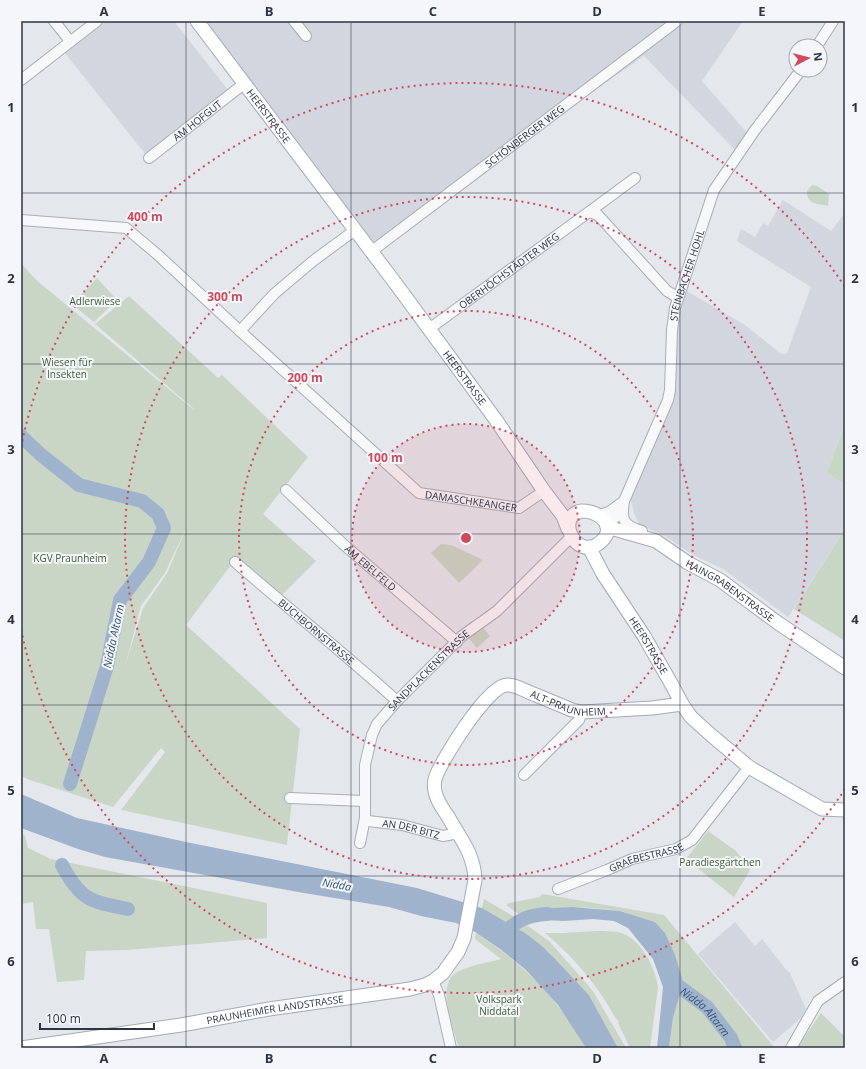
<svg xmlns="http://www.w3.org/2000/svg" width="866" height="1069" font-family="'Open Sans',sans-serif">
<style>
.built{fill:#d2d6de}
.green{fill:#c9d6c5;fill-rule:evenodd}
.water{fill:#9fb4cc}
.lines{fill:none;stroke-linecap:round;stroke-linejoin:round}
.river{stroke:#9fb4cc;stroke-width:14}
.minor-casing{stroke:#a9aeb7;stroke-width:12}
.major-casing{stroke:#a3abb8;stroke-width:15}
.minor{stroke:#f7f8fa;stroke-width:10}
.major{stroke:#fff;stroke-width:13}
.grid{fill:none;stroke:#2b3445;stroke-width:1;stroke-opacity:0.55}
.ring{fill:none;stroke:#d1495b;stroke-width:2;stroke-dasharray:2 4}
.labels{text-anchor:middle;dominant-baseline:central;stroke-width:4;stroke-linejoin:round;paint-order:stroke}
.street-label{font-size:10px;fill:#2b3445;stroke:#f4f6f9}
.park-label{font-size:10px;fill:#3f6138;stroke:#f4f6f9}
.water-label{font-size:11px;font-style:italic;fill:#34527a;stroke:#f4f6f9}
.centre{fill:#d1495b;stroke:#f4f6f9;stroke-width:2}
.ring-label{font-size:12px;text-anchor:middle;font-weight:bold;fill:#d1495b;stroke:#f4f6f9;stroke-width:4;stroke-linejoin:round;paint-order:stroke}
.neatline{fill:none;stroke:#2b3445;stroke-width:1.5}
.grid-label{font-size:13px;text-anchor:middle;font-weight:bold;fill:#2b3445}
</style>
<rect width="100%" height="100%" fill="#e4e7ec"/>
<path class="built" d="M106,21H174L228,90L146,155L65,53Z
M195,21H743L702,81L750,136L737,152L644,56L368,248Z
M783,200L831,231L843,215L845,216V424L827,473L845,484V529L788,617L723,569L695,556L666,537L639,524L634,513L630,496L665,412L674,400V389L678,312L685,290L745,325L780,353L784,354L787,353L811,287L737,241L741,229L755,237L763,223L768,226Z
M735,922L755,946L762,939L788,972L789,971L806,1009L801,1018L773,1042L698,954Z"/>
<path class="green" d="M812,185L817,186L829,194L828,206C818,204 806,204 807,191Z
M21,263L36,280L193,409V408L95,324L129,296L218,378L222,375L308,457L263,514L316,561L275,602L234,561L186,625L300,729L287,845L121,810L165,752L161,748L113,807L30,780L21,776ZM189,522L167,573L143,608L125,666L141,606L165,573Z
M97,278L117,300L94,322L69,302L82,294Z
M845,424V484L827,473Z
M845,529V641L794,609Z
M441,544L451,545L483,560L459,583L431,553Z
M481,625L490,636L477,648L467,636Z
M708,831L736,851L750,870L734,897L686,859Z
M21,833L25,836L28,848L51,859L267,903V938L127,950L86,951L84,980L57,982L49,929H36L33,902L21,904Z
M542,894L664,915L775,1048H669L673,1018L679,997L655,922L620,911L593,908L573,907L546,908L527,912L526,919L506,905L509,903L540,897Z
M484,899L518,919L509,924L482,908Z
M525,924L549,941L593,991L626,1048H618L589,995L542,946L515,927Z
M596,931C603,931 611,931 618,932C640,937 655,966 658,987L650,1048H630L618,1023L619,1022L617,1019H616C599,987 573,956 545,933H563Z
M476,933C526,966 556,996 586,1048H459C454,1031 440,995 450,979C451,976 457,972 459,971C468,966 490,962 501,959L475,939Z
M821,1013L845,1037V1048H797Z"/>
<path class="water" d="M21,794L77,818L186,842L417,888L482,908L525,933L542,946L555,959L589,995L618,1048H586L558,1005L526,970L500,949L475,932L456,923L421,916L389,907L304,893L105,857L78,849L21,828Z
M573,907L620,911L655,922L665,933L675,955L682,978L679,997L673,1018L669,1048H657L663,987L653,959L628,928L614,921L593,919L564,921L542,920L527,917L528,912L546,908Z"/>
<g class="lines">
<g class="river">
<path d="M21,436L40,454L79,485L142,501L158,514L164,528L149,562L120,600L107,666L70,784"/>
<path d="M62,865C81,901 90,901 128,909"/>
<path d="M503,934C516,921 527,915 547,914"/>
<path id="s1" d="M668,974L670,980L707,1007L731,1038L735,1048"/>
</g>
<defs>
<g id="minor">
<path d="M54,21L70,41"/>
<path d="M294,21L306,36"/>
<path d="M817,46L833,21"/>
<path d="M21,80L97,21"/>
<path id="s2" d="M149,158L245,83"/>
<path d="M589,212L635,178"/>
<path id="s3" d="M21,220L126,228L158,255L240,331L419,493L519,508L544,491"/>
<path id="s4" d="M372,251L677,21"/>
<path id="s5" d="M429,329L589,212L598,215L667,291L677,297"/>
<path d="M240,331L274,294L313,261L355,230"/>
<path id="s6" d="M286,490L343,544L457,642"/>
<path d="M599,515L609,512L624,501"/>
<path d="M607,526L623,509"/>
<path id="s7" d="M642,531C623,525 621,520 624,501L668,400L670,390L672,330L675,308L714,190L755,130L801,70"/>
<path id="s8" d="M235,562C289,609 344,653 397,701"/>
<path d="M524,775L579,720L582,712"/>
<path d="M290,798L364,801"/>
<path id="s9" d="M365,818L368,821L402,825L443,836L458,833"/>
<path id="s10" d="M360,843L365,818V765L372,735L377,724L397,701L462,636L497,611L571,537"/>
<path id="s11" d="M558,889L607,870L632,859L676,849L692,840L749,767"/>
<path d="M433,981L439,995L451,1048"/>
<path d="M791,1048L818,1001L845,982"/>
</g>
<g id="major">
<path id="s12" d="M197,21L396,284L496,420L544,491L563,516L568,529"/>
<path d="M582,511C602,511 619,529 598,544C576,560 554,516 582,511Z"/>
<path id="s13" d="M607,527L656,541L688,563L720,580L778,623L845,668"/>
<path id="s14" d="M589,547L603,574L644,636L672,685L682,704L691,717L711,735L749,767L822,809L845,810"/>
<path id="s15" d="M21,1048L181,1025L269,1009L410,989L425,985L433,981L443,973L458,952L464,938L475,880C474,853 460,838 447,815C442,808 436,799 435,791C434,786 434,781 436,776C443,758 488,685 507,685C517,685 527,692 536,695C548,700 560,705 572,710L582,712L652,708L682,704"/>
</g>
</defs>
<use href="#minor" class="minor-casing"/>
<use href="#major" class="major-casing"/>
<use href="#minor" class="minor"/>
<use href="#major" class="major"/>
</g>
<path class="grid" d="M186,21V1048M351,21V1048M515,21V1048M680,21V1048M21,193H845M21,364H845M21,534H845M21,705H845M21,876H845"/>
<circle cx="466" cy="538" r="114" fill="#d1495b" fill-opacity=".12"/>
<g class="ring">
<circle cx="466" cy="538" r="114"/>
<circle cx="466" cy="538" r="227"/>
<circle cx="466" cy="538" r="341"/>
<path d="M845 789A454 454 0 0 1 21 629M21 447A454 454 0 0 1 845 287"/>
</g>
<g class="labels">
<g class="street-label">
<text stroke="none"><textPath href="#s12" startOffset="119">HEERSTRASSE</textPath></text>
<text stroke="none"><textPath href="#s2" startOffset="61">AM HOFGUT</textPath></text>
<text stroke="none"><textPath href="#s4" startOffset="191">SCHÖNBERGER WEG</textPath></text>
<text stroke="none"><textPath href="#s5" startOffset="99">OBERHÖCHSTÄDTER WEG</textPath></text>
<text stroke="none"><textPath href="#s7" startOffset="278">STEINBACHER HOHL</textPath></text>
<text stroke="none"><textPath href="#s12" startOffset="446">HEERSTRASSE</textPath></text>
<text stroke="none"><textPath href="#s3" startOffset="553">DAMASCHKEANGER</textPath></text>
<text stroke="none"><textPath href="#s6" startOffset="115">AM EBELFELD</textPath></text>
<text stroke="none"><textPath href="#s13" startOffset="140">HAINGRABENSTRASSE</textPath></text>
<text stroke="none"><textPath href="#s8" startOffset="107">BUCHBORNSTRASSE</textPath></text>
<text stroke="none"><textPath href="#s14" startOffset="115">HEERSTRASSE</textPath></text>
<text stroke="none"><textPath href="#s10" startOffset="196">SANDPLACKENSTRASSE</textPath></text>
<text stroke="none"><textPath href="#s15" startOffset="827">ALT-PRAUNHEIM</textPath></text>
<text stroke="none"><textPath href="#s9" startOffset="48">AN DER BITZ</textPath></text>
<text stroke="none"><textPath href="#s11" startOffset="94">GRAEBESTRASSE</textPath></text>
<text stroke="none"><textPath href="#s15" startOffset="257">PRAUNHEIMER LANDSTRASSE</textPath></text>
</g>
<g class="park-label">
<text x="95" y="301">Adlerwiese</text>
<text x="67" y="362">Wiesen für<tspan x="67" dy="12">Insekten</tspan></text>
<text x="70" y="558">KGV Praunheim</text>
<text x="720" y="862">Paradiesgärtchen</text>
<text x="499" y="999">Volkspark<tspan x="499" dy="12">Niddatal</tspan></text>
</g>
<g class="water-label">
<text transform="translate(113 636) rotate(-78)">Nidda Altarm</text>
<text transform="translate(337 884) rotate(10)">Nidda</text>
<text stroke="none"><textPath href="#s1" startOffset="54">Nidda Altarm</textPath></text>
</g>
</g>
<circle cx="466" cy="538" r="6" class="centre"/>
<g class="ring-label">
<text x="145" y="221">400 m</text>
<text x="225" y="301">300 m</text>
<text x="305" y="382">200 m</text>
<text x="385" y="462">100 m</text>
</g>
<rect width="866" height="1069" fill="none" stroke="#f4f6f9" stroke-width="44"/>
<g transform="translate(808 58) rotate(83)"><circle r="19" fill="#f4f6f9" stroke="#a4a8b1"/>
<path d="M0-3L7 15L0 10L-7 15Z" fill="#d1495b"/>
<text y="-6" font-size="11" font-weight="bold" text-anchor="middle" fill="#2b3445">N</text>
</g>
<path d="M40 1023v6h114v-6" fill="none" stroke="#2b3445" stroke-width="2"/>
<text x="46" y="1023" font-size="12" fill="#2b3445" stroke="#f4f6f9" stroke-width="3" paint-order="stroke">100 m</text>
<rect x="22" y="22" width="822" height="1025" class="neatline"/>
<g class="grid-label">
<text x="104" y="16">A</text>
<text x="269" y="16">B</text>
<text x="433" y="16">C</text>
<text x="597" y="16">D</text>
<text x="762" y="16">E</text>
<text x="11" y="112">1</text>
<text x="855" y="112">1</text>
<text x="11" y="283">2</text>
<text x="855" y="283">2</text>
<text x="11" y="454">3</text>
<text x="855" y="454">3</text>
<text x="11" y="624">4</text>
<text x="855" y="624">4</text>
<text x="11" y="795">5</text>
<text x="855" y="795">5</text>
<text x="11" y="966">6</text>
<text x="855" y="966">6</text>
<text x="104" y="1063">A</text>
<text x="269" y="1063">B</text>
<text x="433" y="1063">C</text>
<text x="597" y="1063">D</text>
<text x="762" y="1063">E</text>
</g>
</svg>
